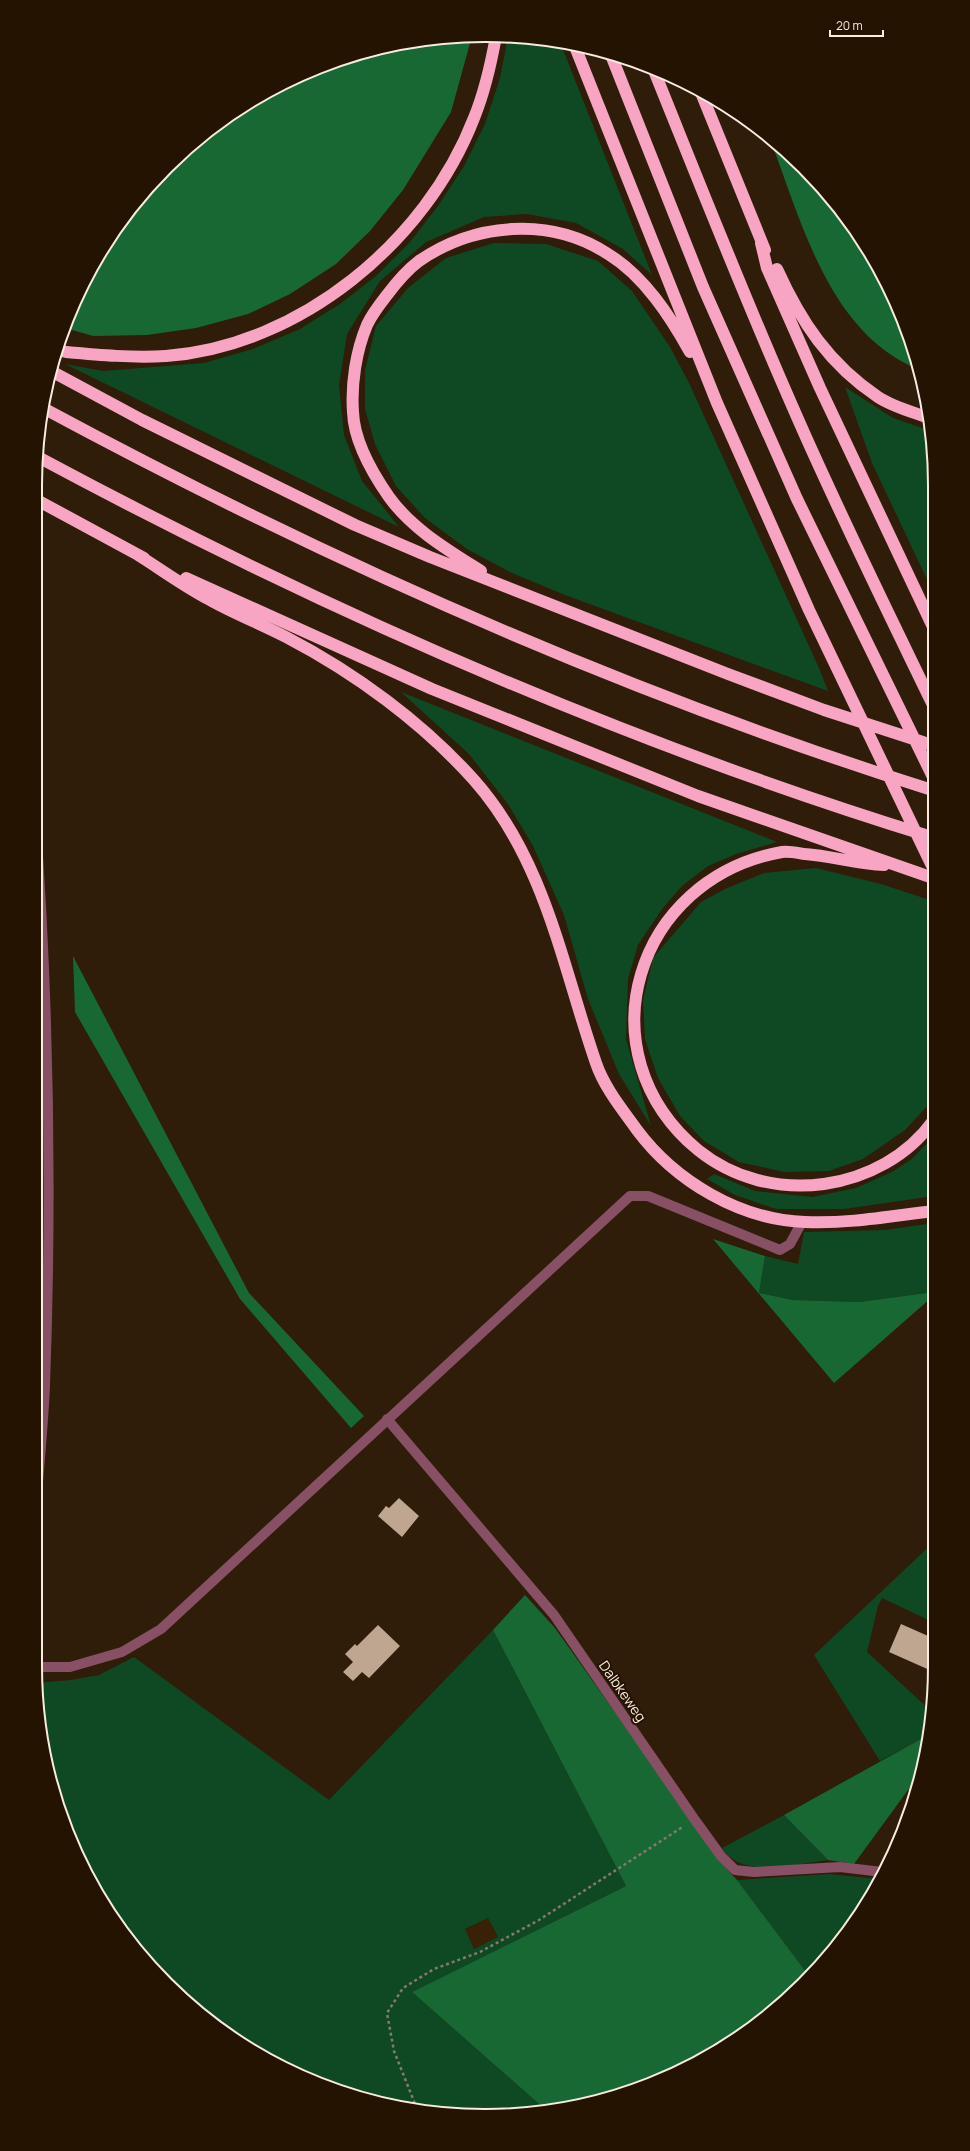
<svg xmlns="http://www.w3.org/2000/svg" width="970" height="2151" font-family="Manrope,sans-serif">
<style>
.built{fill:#382107}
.green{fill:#0f4923;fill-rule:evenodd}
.forest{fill:#186834}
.building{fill:#bea690}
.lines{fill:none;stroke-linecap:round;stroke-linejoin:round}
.path{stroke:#897969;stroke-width:2.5;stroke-dasharray:3 3;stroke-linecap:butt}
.minor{stroke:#875064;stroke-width:10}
.highway{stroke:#f8a5c3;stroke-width:12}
.labels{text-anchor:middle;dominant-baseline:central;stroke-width:4;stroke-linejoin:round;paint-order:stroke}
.street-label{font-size:14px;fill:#f8ebe0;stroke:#251302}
.rim{fill:none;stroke:#f8ebe0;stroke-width:2}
</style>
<rect width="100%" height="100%" fill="#2f1c09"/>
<path class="built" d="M488,1918L498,1937L474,1949L464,1930Z"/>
<path class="green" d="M508,37L560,42L652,275L623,249L576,223L527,214L484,217L426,242L380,281L347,334L339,385L344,435L362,481L399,527L65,364L103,371L204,363L253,349L300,329L340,304L376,276L410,242L438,206L464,166L485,124L500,78Z
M494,243L546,244L598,261L632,291L670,347L689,383L819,668L828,691L565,595L512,573L467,549L425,518L396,486L375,444L365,409V370L376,326L408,288L446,258Z
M845,387L893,418L931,431L932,590L872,463Z
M401,692L777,842L736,854L708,866L682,886L662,909L638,945L628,979L626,1039L651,1126L619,1074L588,999L564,915L533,846L508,804L469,754Z
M816,868L881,884L933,901V1097L931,1102L905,1130L863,1159L829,1171L784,1172L739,1162L704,1141L680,1116L658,1078L645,1039L643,1000L653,958L701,902L725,889L764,873Z
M933,1137L934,1196L844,1209H776L735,1195L707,1179L714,1174L755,1191L812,1197L856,1188L892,1172L912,1159Z
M934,1223V1292L859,1302L793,1300L759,1293L765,1256L798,1264L804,1232L885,1230Z
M935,1541V1623L882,1598L878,1606L867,1652L931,1711L928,1735L880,1761L814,1655Z
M493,1630L626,1886L412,1992L547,2111L485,2116L397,2107L340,2092L260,2056L188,2004L147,1963L95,1891L59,1811L44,1754L37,1683L71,1680L99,1675L134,1657L329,1800ZM488,1918L498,1937L474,1949L465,1929Z
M784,1815L828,1860C796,1864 742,1880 722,1848Z
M829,1874L879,1879C860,1915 839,1948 809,1976L737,1880Z"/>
<path class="forest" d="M472,36L451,112L403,190L370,231L336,264L290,294L248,314L196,328L147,335L93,336L65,328L69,313L111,235L167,167L235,111L313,69L397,44Z
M770,139L842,211L901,313L915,368C828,330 801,220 770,139Z
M73,956L249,1293L364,1416L351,1428L240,1299L75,1012Z
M713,1239L765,1256L759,1293L793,1300L859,1302L934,1292V1304L931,1298L834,1383Z
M525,1595L555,1628L726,1868L737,1880L809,1976L759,2023L710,2056L629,2092L547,2111L412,1992L626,1886L493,1630Z
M928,1735L926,1754L915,1791L908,1790L854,1864L828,1860L784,1815Z"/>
<path class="building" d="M399,1498L419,1516L402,1537L378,1516L386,1506L389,1508Z
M901,1624L935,1639L934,1672L889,1652Z
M378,1625L400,1646L369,1678L362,1672L353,1681L343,1672L353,1662L345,1654L355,1644L357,1646Z"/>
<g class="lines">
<path class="path" d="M417,2109L394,2051L387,2013L403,1988L434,1969L480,1952L539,1920L684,1826"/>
<path class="minor" d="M387,1419L554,1615L695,1820L721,1856L735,1870L754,1872L840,1867L882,1872
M35,1521C38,1476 43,1431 45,1386C52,1194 49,1003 35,812
M35,1667H70L122,1652L161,1629L630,1196H648L780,1250L790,1244L802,1222"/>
<path class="highway" d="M574,44L717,403L809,610L932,866
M611,55L703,287L797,499L932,775
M653,68C699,182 744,297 794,410C837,509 885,606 932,703
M702,95L765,250
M761,243L767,268L820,388L932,625
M777,269C801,322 829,364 878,397C893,407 913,412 929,418
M58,350L66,352C99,355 133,358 166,356C300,346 426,242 474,118C485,91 491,64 496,36
M51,371L142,420L355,525L430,557L728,674L824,710L932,745
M43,408C327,561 624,693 932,790
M38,457C323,610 623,742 932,837
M35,499L144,558
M138,555C162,570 185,587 210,600C235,614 261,624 286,637C355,673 422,722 474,780C545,860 562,965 596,1063C604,1087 622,1109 637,1130C675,1181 740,1220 805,1222C848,1224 891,1216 934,1211
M481,571C448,550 412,529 389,497C373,474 354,442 353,412C351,384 356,351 367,325C372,314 380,304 387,295C396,283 407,270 419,261C474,223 550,216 608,254C644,276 670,316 690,352
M186,578L432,689L698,796L933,878
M884,865C857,864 832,856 805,854C798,853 789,851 782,852C635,878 581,1053 698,1150C734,1179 779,1190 824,1184C867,1178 908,1156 933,1121"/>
</g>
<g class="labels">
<g class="street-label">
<text transform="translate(623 1691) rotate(55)">Dalbkeweg</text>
</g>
</g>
<path d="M0 0H970V2151H0ZM485 42H485A443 443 0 0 1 928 485V1666A443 443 0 0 1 485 2109H485A443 443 0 0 1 42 1666V485A443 443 0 0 1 485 42Z" fill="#251302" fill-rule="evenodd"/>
<path class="rim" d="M485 42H485A443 443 0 0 1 928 485V1666A443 443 0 0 1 485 2109H485A443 443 0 0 1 42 1666V485A443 443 0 0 1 485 42Z"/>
<path d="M830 30v6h53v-6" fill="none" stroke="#f8ebe0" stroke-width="2"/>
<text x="836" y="30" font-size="12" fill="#f8ebe0" stroke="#251302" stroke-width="3" paint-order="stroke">20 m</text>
</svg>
